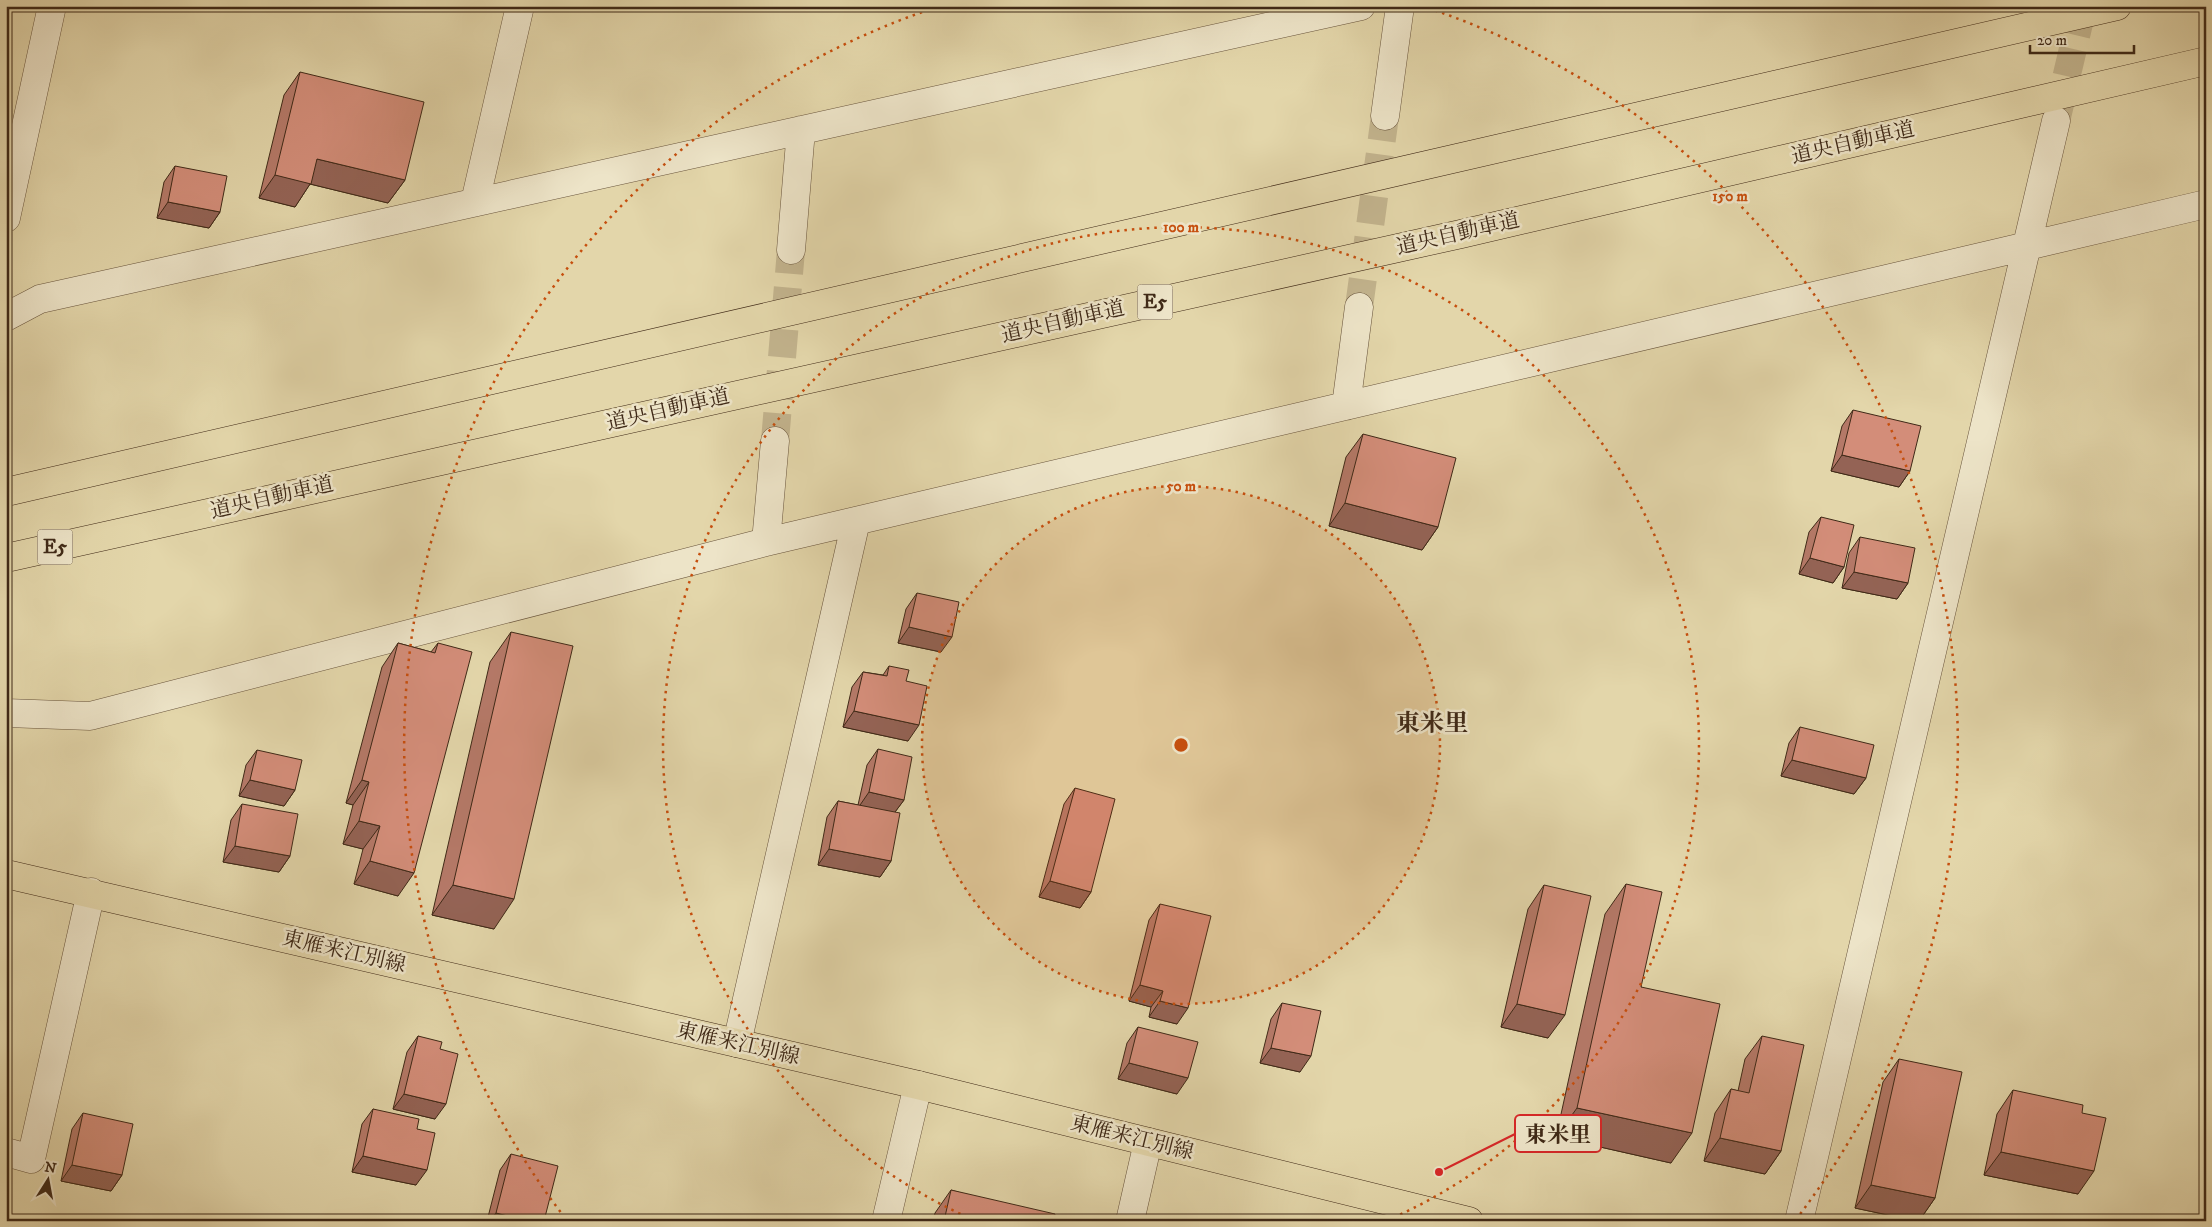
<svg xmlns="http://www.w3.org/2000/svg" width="2212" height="1227" font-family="'IM FELL DW Pica','Noto Serif JP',serif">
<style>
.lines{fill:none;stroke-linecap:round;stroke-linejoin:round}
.minor-tunnel{stroke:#c2b38d;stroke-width:28;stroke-dasharray:28 14;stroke-linecap:butt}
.minor-casing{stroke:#68543c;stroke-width:29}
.major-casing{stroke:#3f2917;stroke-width:29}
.highway-casing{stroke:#3f2917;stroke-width:29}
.minor{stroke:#ede4c8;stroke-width:28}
.major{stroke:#e3d6aa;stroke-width:28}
.highway{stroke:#e3d6aa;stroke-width:28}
.wall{fill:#b57968;stroke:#3f2917}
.shaded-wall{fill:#946355;stroke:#3f2917}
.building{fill:#d38d79;stroke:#3f2917}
.ring{fill:none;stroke:#c64f0e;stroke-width:2.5;stroke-dasharray:2.5 5}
.labels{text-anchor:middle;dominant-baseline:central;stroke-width:5;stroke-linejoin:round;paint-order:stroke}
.shield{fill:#ede4c8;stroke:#73614c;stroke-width:1}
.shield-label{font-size:20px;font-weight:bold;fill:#3f2917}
.street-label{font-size:21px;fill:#3f2917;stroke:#ede4c8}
.quarter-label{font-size:24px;font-weight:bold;fill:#3f2917;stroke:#ede4c8}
.centre{fill:#c64f0e;stroke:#ede4c8;stroke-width:2.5}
.ring-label{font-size:15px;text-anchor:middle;font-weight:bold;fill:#c64f0e;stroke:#ede4c8;stroke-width:5;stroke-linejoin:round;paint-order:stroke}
.leader{fill:none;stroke:#d62828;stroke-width:2}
.callout-dot{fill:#d62828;stroke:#ede4c8;stroke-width:2}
.callout{fill:#ede4c8;stroke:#d62828;stroke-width:2}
.callout-label{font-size:22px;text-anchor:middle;font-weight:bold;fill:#3f2917}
</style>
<rect width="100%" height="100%" fill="#e3d6aa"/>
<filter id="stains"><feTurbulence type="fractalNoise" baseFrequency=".004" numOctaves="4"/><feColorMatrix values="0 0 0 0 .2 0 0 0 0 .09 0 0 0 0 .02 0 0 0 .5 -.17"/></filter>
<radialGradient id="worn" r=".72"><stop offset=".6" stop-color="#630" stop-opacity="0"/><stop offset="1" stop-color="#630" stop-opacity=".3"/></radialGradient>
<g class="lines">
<path class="minor-tunnel" d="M2057,117L2083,6
M1359,307L1385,116
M775,441L791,250"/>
<defs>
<path id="minor" d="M1385,116L1400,6
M475,202L520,6
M6,218L52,6
M791,250L801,130
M6,317L40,299L1361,6
M1346,406L1359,307
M766,542L775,441
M6,713L90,716L766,542L2206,204
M737,1043L856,521
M6,1152L31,1159L91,892
M886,1221L918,1085
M1130,1221L1148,1142
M1799,1221L2056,121"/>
<path id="major" d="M6,874L918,1085L1469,1221"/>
<path id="highway" d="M6,492L2117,6
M6,558L1461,234L2206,61"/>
</defs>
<use href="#minor" class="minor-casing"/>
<use href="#major" class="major-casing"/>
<use href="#highway" class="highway-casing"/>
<use href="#minor" class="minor"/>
<use href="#major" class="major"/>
<use href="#highway" class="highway"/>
</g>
<path class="wall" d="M300,72L405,180L388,203L310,184L295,207L259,198L284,95Z
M175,166L220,212L209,228L157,218L164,182Z
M1853,410L1910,471L1899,487L1831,471L1842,426Z
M1363,434L1438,527L1422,550L1329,526L1346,457Z
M1821,517L1844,567L1833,583L1799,574L1809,532Z
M1860,537L1908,583L1897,599L1842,588L1849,553Z
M917,593L941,652L898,643L906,609Z
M511,632L494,929L432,915L490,662Z
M398,643L431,652L438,643L398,896L354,884L363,849L343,844L353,805L346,803L382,667Z
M889,666L906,681L908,741L843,727L852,687L863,672L883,675Z
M1800,727L1866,778L1854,794L1781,776L1789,743Z
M878,749L904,800L895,812L891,861L880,877L818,865L827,817L838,801L858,805L867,765Z
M257,750L295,790L284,806L239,796L246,765Z
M1075,788L1091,892L1080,908L1039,897L1064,804Z
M242,804L290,856L279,872L223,862L231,820Z
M1626,884L1641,987L1671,1163L1556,1137L1605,914Z
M1544,885L1548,1038L1501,1027L1528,909Z
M1160,904L1177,1024L1149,1017L1151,1007L1129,1001L1149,920Z
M1282,1003L1300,1072L1260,1063L1271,1019Z
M1138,1027L1177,1094L1118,1079L1127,1043Z
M418,1036L440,1049L435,1119L393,1109L407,1052Z
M1762,1036L1781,1151L1765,1174L1704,1161L1715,1113L1731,1089L1738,1091L1745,1059Z
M1899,1059L1935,1198L1919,1221H1916L1855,1208L1883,1082Z
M2013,1090L2078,1194L1984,1175L1997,1114Z
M373,1109L417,1129L416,1185L352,1172L362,1124Z
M83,1113L122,1175L111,1191L61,1181L72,1129Z
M511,1154L544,1221H487L500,1170Z
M951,1190L1054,1221H933L935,1213Z"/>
<path class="shaded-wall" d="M317,159L405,180L388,203L310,184L295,207L259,198L275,175Z
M168,202L220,212L209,228L157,218Z
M1842,455L1910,471L1899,487L1831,471Z
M1345,503L1438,527L1422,550L1329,526Z
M1810,558L1844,567L1833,583L1799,574Z
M1854,572L1908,583L1897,599L1842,588Z
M909,627L952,637L941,652L898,643Z
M854,711L919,725L908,741L843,727Z
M1792,760L1866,778L1854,794L1781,776Z
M250,780L295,790L284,806L239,796Z
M362,780L369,782L353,805L346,803Z
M869,792L904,800L892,816L858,808Z
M359,821L380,826L363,849L343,844Z
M235,846L290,856L279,872L223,862Z
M829,849L891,861L880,877L818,865Z
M370,861L414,873L398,896L354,884Z
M1050,881L1091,892L1080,908L1039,897Z
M453,885L514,899L494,929L432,915Z
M1140,985L1163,991L1151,1007L1129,1001Z
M1160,1001L1188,1008L1177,1024L1149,1017Z
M1517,1004L1565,1015L1548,1038L1501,1027Z
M1271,1048L1311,1056L1300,1072L1260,1063Z
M1129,1063L1188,1078L1177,1094L1118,1079Z
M404,1094L446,1104L435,1119L393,1109Z
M1577,1108L1692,1133L1671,1163L1556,1137Z
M1720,1138L1781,1151L1765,1174L1704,1161Z
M2001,1152L2094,1171L2078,1194L1984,1175Z
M363,1156L427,1170L416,1185L352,1172Z
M72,1165L122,1175L111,1191L61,1181Z
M1871,1185L1935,1198L1919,1221H1916L1855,1208Z
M496,1213L527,1221H490Z"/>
<path class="building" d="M300,72L424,102L405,180L317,159L311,184L275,175Z
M175,166L227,176L220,212L168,202Z
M1853,410L1921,426L1910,471L1842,455Z
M1363,434L1456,458L1438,527L1345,503Z
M1821,517L1854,525L1844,567L1810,558Z
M1860,537L1915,548L1908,583L1854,572Z
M917,593L959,602L952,637L909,627Z
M511,632L573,646L514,899L453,885Z
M398,643L435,653L438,643L472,652L414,873L370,861L380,826L359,821L369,782L362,780Z
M889,666L909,670L906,681L927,686L919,725L854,711L863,672L887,676Z
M1800,727L1874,745L1866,778L1792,760Z
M878,749L912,757L904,800L869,792Z
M257,750L302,760L295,790L250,780Z
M1075,788L1115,799L1091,892L1050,881Z
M838,801L900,813L891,861L829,849Z
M242,804L298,814L290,856L235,846Z
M1626,884L1662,892L1641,987L1720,1004L1692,1133L1577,1108Z
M1544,885L1591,896L1565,1015L1517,1004Z
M1160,904L1211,916L1188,1008L1160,1001L1163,991L1140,985Z
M1282,1003L1321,1011L1311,1056L1271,1048Z
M1138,1027L1198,1042L1188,1078L1129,1063Z
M418,1036L442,1042L440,1049L458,1054L446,1104L404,1094Z
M1762,1036L1804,1045L1781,1151L1720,1138L1731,1089L1749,1093Z
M1899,1059L1962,1072L1935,1198L1871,1185Z
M2013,1090L2083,1105L2082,1113L2106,1118L2094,1171L2001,1152Z
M373,1109L419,1119L417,1129L435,1133L427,1170L363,1156Z
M83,1113L133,1124L122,1175L72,1165Z
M511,1154L558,1166L544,1221H527L496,1213Z
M951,1190L1055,1214L1054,1221H944Z"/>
<circle cx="1181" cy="745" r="259" fill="#c64f0e" fill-opacity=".12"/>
<g class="ring">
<circle cx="1181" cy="745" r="259"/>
<path d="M974 1220A518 518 0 1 1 1388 1220"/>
<path d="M565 1218A777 777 0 0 1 934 8M1428 8A777 777 0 0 1 1797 1218"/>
</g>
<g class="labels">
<g class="shield">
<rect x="1137.5" y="284.5" width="35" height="35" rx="4"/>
<rect x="37.5" y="529.5" width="35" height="35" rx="4"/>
</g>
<g class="shield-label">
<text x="1155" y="302">E5</text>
<text x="55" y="547">E5</text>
</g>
<g class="street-label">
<text transform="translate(1853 143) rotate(-13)">道央自動車道</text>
<text transform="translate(1458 234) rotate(-13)">道央自動車道</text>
<text transform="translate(1063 322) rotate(-13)">道央自動車道</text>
<text transform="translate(668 410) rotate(-13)">道央自動車道</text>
<text transform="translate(272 498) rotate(-13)">道央自動車道</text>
<text transform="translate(344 952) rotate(13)">東雁来江別線</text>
<text transform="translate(738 1044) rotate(13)">東雁来江別線</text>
<text transform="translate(1132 1138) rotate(14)">東雁来江別線</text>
</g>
<g class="quarter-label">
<text x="1432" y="724">東米里</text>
</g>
</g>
<circle cx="1181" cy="745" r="8" class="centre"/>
<g class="ring-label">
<text x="1730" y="201">150 m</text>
<text x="1181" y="232">100 m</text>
<text x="1181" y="491">50 m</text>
</g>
<path class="leader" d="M1439 1172L1515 1134"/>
<circle class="callout-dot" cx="1439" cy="1172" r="5"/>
<rect class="callout" x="1515" y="1115" width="86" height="37" rx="5"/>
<g class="callout-label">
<text x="1558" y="1142">東米里</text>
</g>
<rect width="2212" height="1227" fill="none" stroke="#e3d6aa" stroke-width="25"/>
<rect x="8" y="8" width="2197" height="1212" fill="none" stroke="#3f2917" stroke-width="2.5"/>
<rect x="12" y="12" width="2187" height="1202" fill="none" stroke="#3f2917"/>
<g transform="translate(48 1180) rotate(11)" stroke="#ede4c8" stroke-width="4" paint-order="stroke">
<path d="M0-4L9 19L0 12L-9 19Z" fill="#3f2917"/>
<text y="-8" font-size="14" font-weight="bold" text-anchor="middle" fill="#3f2917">N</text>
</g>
<path d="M2030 45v8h104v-8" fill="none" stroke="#3f2917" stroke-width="2.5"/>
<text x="2037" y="45" font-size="15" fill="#3f2917" stroke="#ede4c8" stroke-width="4" paint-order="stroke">20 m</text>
<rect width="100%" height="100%" filter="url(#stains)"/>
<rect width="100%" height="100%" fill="url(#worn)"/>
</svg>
